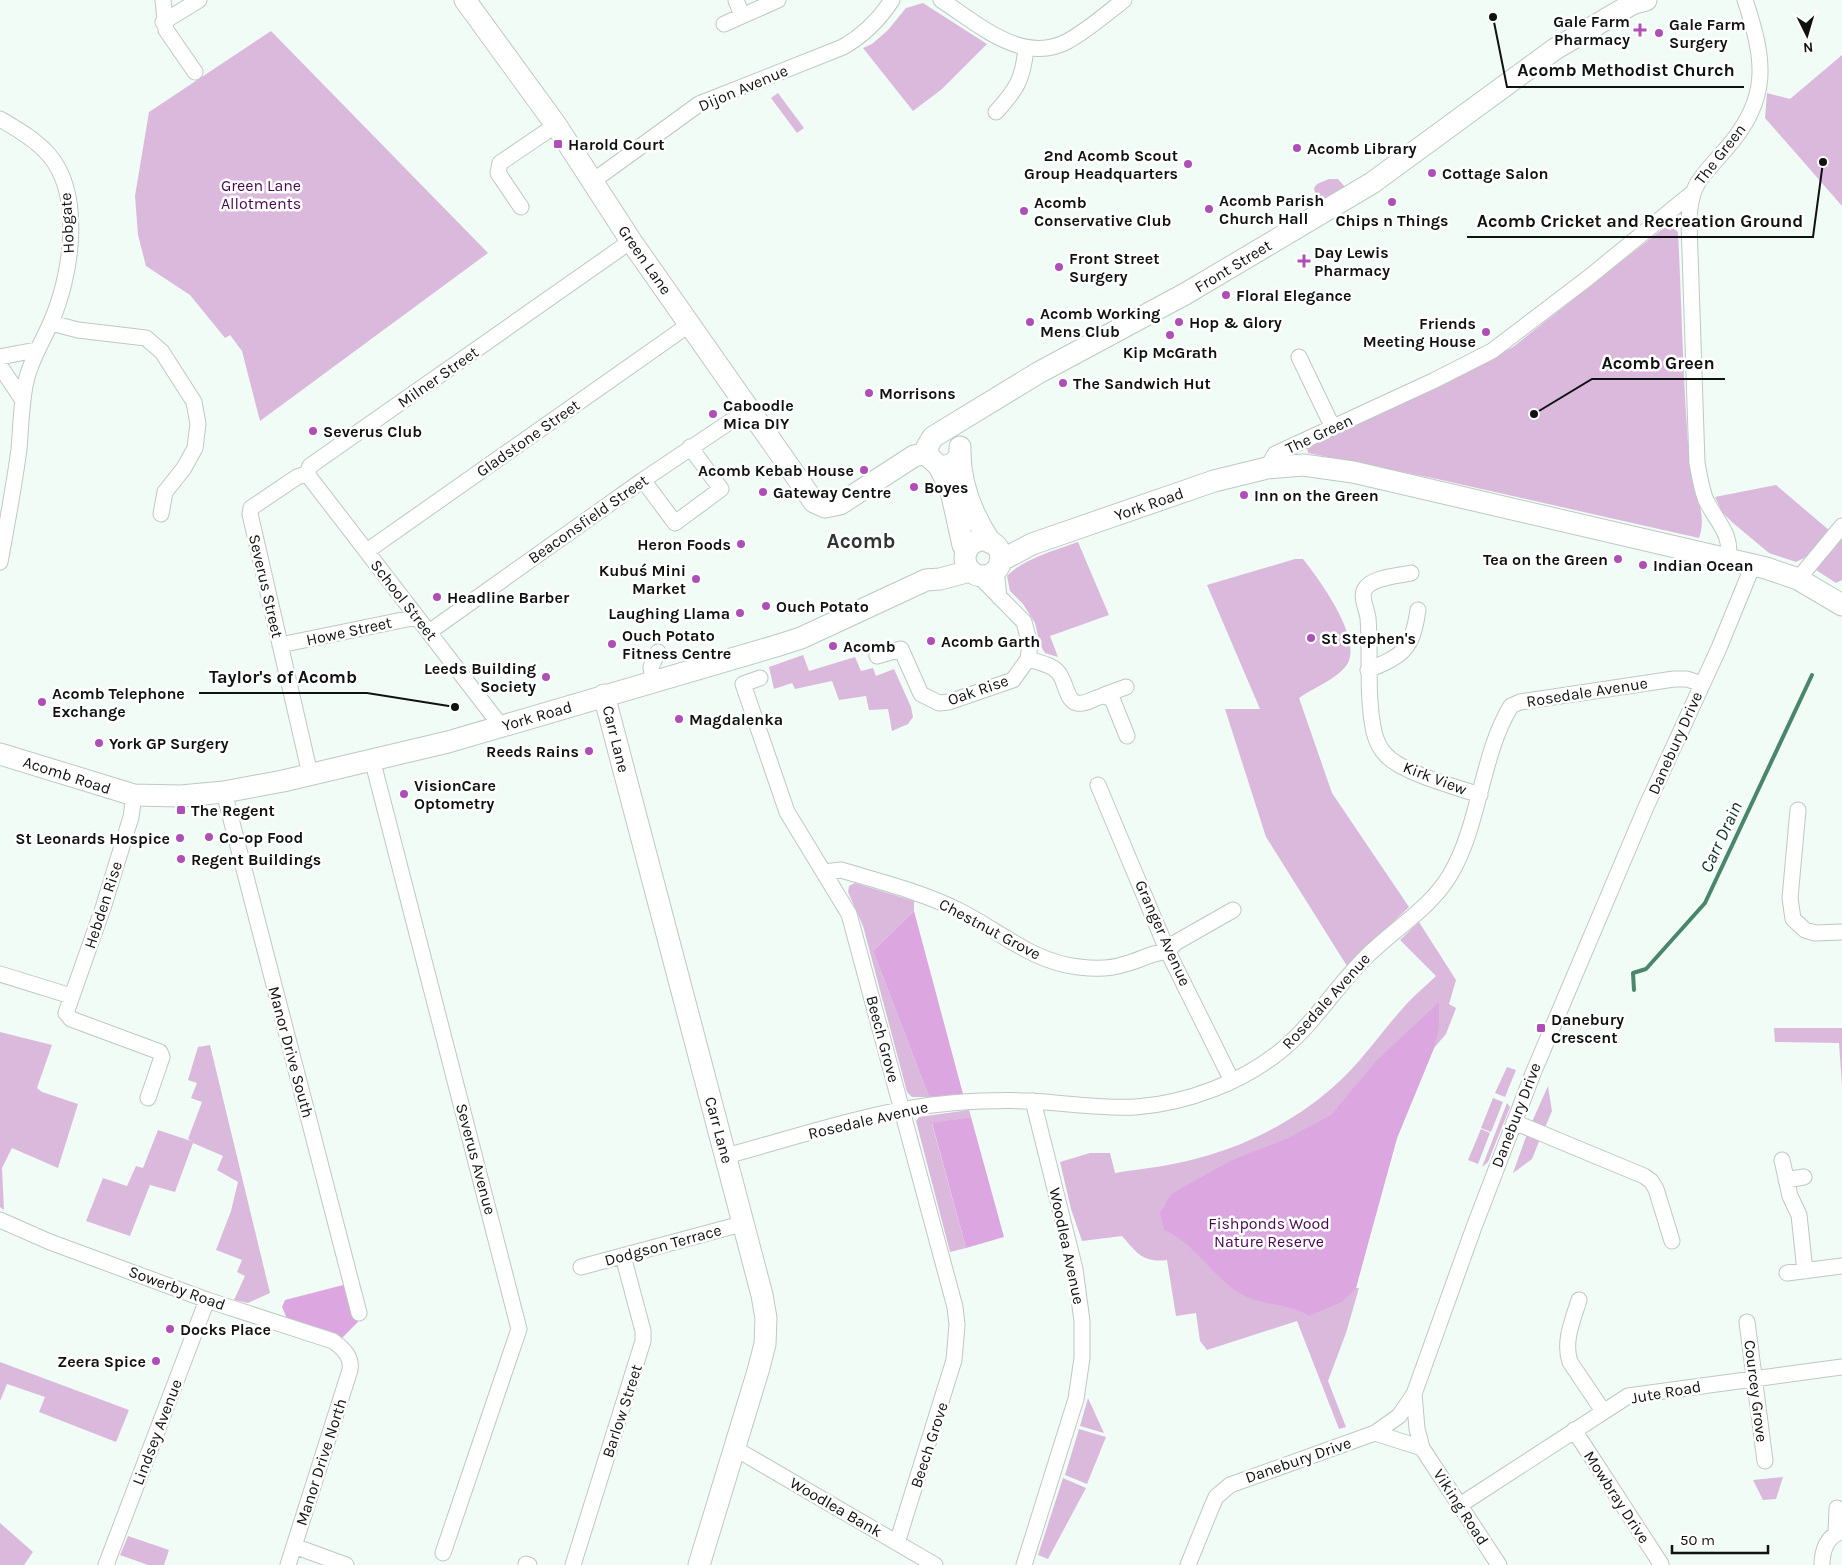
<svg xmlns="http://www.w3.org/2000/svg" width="1842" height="1565" font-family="Karla,sans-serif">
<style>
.green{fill:#dbb9dd}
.forest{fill:#dca7e1}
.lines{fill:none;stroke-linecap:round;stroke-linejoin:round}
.stream{stroke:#4a866c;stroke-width:4}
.street-casing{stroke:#bec8c3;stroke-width:17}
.secondary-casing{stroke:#bec8c3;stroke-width:23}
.street{stroke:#fff;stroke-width:15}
.secondary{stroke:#fff;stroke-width:21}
.poi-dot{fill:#ae4fb8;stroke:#fff;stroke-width:2}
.labels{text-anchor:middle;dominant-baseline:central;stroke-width:5;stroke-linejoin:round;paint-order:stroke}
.poi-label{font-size:16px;font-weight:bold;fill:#0f1210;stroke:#fff;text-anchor:start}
.street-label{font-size:16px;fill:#0f1210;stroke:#fff}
.park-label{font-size:16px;fill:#490750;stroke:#fff}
.water-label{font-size:18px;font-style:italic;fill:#0a3122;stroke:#fff}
.district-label{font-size:21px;font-weight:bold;fill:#2e3632;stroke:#fff}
.leader{fill:none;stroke:#0f1210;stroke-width:2}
.callout-dot{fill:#0f1210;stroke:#fff;stroke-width:2}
.callout-label{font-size:18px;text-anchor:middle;font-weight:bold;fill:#0f1210;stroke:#fff;stroke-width:5;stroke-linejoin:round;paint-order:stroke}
</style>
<rect width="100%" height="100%" fill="#f1fcf6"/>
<path class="green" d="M923,3L987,44L942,89L913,111L863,48L872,44L888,30L906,8Z
M271,31L488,253L260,421L242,351L230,335L225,338L190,295L146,266L138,235L135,196L149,112Z
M1842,55V206L1765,118L1767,93L1790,99Z
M778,93L804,128L797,133L771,98Z
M1329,179H1338L1345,187L1317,203L1314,188L1317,184Z
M1669,224L1678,232C1682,310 1683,389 1690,467C1693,491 1708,514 1699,538L1437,479L1308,453L1307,447L1452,380L1513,347Z
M1776,485L1830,531L1810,555L1796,562L1769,553L1733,523L1722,512L1715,497Z
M1842,534V580L1836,583L1816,570V566Z
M1078,542L1109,615L1050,636L1058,657L1045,653L1040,645L1035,623L1023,604L1010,591L1007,576C1021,560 1058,549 1078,542Z
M1295,559H1303C1319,579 1365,641 1346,666C1335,680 1313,688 1299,698L1332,793L1409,907L1347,966L1266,837L1225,709H1260L1207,585Z
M803,655L809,671L855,657L861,671L873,668L876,676L894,669L911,707L913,717L908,724L892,731L888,709L869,710L866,696L839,700L832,681L795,689L792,683L774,689L769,667Z
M855,883L914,901V911L873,951L929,1097H912L907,1092L863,926L848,892L849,886Z
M1419,922L1456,980L1449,1004L1456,1008L1446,1034L1434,1048L1397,1138L1359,1273L1356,1288H1359L1346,1333L1328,1381L1346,1427L1339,1429L1297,1321L1207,1350L1200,1341L1196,1313L1176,1316L1167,1260C1143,1263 1137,1253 1122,1236L1082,1241L1071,1209L1060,1162L1090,1153H1110L1115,1173C1139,1169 1163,1167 1187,1161C1239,1149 1291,1124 1332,1088C1359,1065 1379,1035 1403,1008C1412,997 1425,987 1436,976L1400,940Z
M1774,1028H1842V1086L1839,1043L1775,1042Z
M0,1032L52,1045L37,1088L42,1092L78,1104L58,1168L12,1148L2,1168L4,1210L0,1207Z
M210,1045L270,1293L248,1303L234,1300L245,1276L237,1272L242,1260L216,1250L231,1211L238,1182L217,1170L223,1156L193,1143L175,1192L150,1185L130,1236L86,1221L103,1178L127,1186L136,1166L143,1168L158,1130L191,1141L188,1139L202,1102L191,1098L197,1083L188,1080L198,1047Z
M1507,1067L1516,1070L1505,1097L1495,1093Z
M1548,1086L1552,1111L1544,1130L1531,1124Z
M1493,1098L1503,1102L1491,1132L1481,1128Z
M1507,1103L1510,1107L1488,1162L1482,1167Z
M969,1110L971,1117L932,1124L966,1248L950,1252L916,1121L919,1117Z
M1481,1129L1490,1133L1478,1164L1468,1160Z
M1527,1134L1540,1139L1532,1159L1513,1173Z
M0,1362L129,1410L116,1442L39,1412L45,1397L7,1384L0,1401Z
M1088,1398L1104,1433L1080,1426Z
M1079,1429L1106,1437L1087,1484L1065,1475Z
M1783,1477L1776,1499L1763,1500L1753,1480Z
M1063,1478L1086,1488L1048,1559L1038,1555Z
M0,1523L33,1552L24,1565H0Z
M128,1536L169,1550L164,1565H148L120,1555Z"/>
<path class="forest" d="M914,911L963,1094L929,1097L873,951Z
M1439,1002V1028L1434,1048L1397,1138L1356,1288L1342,1302L1309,1316C1289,1303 1260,1306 1239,1293C1212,1276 1192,1241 1164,1230L1160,1213L1171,1194L1230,1161L1288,1138L1331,1115L1376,1061Z
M971,1117L1004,1237L966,1248L932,1123Z
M347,1284L358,1322L341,1339L288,1321L282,1307L285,1300Z"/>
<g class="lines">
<path class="stream" d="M1634,990L1633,973L1646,969L1705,903L1812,675"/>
<defs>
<path id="street" d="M163,0L166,30L195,72
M736,0L742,16L778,0
M941,0C977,23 1023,66 1068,41C1088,30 1106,14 1124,0
M163,22L199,0
M724,24L742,16
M996,112C1017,89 1023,79 1026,48
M0,119C17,129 36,140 49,155C84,196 71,277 51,322C42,343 31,359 26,381C21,404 21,426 19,449C14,487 7,524 0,562
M593,181L699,104L843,47C864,35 879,20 892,0
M521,207L498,173L500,163L556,125
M51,323L78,330L146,338L162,352L194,402L198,424L195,448L184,468L165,492L161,514
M0,357L36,350
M1299,357L1333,428
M0,366L22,399
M1267,468L1275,454L1433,381L1492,351L1588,278L1691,194
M307,474L310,466L631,241
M307,474L297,477L251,508L250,514L310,774
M307,474L501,726
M643,480L675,523L721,489L690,447
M367,551L690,324
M1728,558C1733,533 1714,519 1705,498C1701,486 1699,474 1697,463L1689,222C1690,183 1701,178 1725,150C1771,99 1765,60 1745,0
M996,570L999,597
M1411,573C1398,576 1372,577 1365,589C1360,596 1367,610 1368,618C1371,656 1366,694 1374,732C1376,740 1380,749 1386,755C1402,773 1456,787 1480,795
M1798,579L1842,526
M429,632L643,480L749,409
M280,645L417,617
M877,656L901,649L921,694L939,703L949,702L1013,680L1028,659L1030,645L1024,622L979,576
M1028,659C1037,662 1050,664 1057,671C1066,679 1065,700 1077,703C1090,706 1102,688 1113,701L1127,736
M1368,670C1404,655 1412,650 1418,610
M760,678L743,684L787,812L849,914L955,1307L957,1325L954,1360L897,1543
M653,681L651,667L658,652
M1104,695L1126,687
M372,759L519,1329L443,1553
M1098,785L1168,952L1232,1081
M224,792L359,1313
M134,795L131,817L103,908L66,1013L71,1019L160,1052L162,1057L148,1098
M1798,810L1790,898L1793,919L1805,930L1815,933L1842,932
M824,872L841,870C881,882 922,892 960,911C1000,931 1032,962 1079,967C1094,969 1111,969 1125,964C1139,961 1154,951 1168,952
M1168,952L1175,943L1233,910
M0,974L71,996
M1514,1122L1644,1176L1651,1181L1656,1189L1672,1241
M726,1156C797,1137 878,1109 951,1103C977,1101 1004,1100 1031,1101C1066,1103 1101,1109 1136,1107C1188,1103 1243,1082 1283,1049C1314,1023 1336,987 1364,959C1391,931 1430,909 1450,875C1480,825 1481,755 1511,706L1520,702L1674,679H1687L1702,684
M1782,1160L1790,1196L1799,1215L1805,1271
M1786,1180L1804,1177
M0,1220L50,1242L207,1300L333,1341C344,1349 352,1357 350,1370L288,1565
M581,1267L745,1223
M1787,1273L1842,1266
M1579,1300C1573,1320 1563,1341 1570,1362L1603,1411
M1747,1322L1765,1461
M1414,1394L1417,1429L1422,1448L1499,1565
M1574,1430L1661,1564
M1375,1433L1422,1448
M736,1449L935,1565
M1460,1505L1628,1396L1842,1367
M1836,1534L1837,1508
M294,1546L346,1565
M526,1564L529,1565
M106,1565L207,1300
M573,1565L643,1341V1331L623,1256
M1024,1565L1076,1399L1082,1358V1321L1075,1269L1033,1101
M1188,1565L1212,1506L1216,1497L1230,1485L1375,1433L1399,1416L1414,1394L1474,1227L1534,1071L1646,807L1719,648L1753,565
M1822,1565C1822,1551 1827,1535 1842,1532"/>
<path id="secondary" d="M465,0L556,125L631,241L814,502L825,507L840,504L914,456L927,453
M960,447C959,481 972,515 991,543
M960,454C956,464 949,467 939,466L929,457L927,447L933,437L1038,373L1185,294L1372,183L1555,49L1632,4L1646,0
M939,466L951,491L963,545L967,551
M965 558a18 18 0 1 1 36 0a18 18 0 1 1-36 0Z
M1000,561L1032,544L1214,481L1267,468L1303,465L1353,472L1766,568L1798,579L1842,605
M604,695L762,1295L766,1318L765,1344L758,1371L699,1565
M0,754L134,795L181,796L224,792L283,781L448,742L776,646L801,638L926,580L940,579L970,571"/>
</defs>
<use href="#street" class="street-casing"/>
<use href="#secondary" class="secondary-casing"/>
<use href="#street" class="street"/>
<use href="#secondary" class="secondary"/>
</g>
<g class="poi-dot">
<path d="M1637.5 22.5h5v5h5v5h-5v5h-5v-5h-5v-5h5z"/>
<circle cx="1659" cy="33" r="5"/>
<rect x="553" y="139" width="10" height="10" rx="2.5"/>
<circle cx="1297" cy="148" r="5"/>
<circle cx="1188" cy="164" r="5"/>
<circle cx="1432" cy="173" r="5"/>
<circle cx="1392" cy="202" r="5"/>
<circle cx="1209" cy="209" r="5"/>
<circle cx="1024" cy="211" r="5"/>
<path d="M1301.5 253.5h5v5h5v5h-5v5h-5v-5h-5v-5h5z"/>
<circle cx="1059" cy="267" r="5"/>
<circle cx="1226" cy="295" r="5"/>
<circle cx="1030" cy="322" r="5"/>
<circle cx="1179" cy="322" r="5"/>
<circle cx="1486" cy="332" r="5"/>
<circle cx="1170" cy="335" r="5"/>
<circle cx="1063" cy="383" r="5"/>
<circle cx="869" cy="393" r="5"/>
<circle cx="713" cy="414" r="5"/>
<circle cx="313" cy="431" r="5"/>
<circle cx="864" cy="470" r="5"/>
<circle cx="914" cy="487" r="5"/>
<circle cx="763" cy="492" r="5"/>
<circle cx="1244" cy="495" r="5"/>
<circle cx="741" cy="544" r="5"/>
<circle cx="1618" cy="559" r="5"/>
<circle cx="1643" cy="565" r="5"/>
<circle cx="696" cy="579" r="5"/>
<circle cx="437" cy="597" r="5"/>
<circle cx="766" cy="606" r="5"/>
<circle cx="740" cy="613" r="5"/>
<circle cx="1311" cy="638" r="5"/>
<circle cx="931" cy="641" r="5"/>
<circle cx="612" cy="644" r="5"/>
<circle cx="833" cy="646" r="5"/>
<circle cx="546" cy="677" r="5"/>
<circle cx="42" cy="702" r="5"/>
<circle cx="679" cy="719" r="5"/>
<circle cx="99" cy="743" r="5"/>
<circle cx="589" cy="751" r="5"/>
<circle cx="404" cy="794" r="5"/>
<rect x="176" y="805" width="10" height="10" rx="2.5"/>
<circle cx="209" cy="837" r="5"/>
<circle cx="180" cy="838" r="5"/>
<circle cx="181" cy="859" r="5"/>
<rect x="1536" y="1023" width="10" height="10" rx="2.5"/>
<circle cx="170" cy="1329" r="5"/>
<circle cx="156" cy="1361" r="5"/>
</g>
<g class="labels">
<g class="poi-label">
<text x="1630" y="21" text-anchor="end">Gale Farm<tspan x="1630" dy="18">Pharmacy</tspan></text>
<text x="1669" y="24">Gale Farm<tspan x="1669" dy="18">Surgery</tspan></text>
<text x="568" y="144">Harold Court</text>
<text x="1307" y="148">Acomb Library</text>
<text x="1178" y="155" text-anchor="end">2nd Acomb Scout<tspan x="1178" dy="18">Group Headquarters</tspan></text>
<text x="1442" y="173">Cottage Salon</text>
<text x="1219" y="200">Acomb Parish<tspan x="1219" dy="18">Church Hall</tspan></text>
<text x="1034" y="202">Acomb<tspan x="1034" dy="18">Conservative Club</tspan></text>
<text x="1392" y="220" text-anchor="middle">Chips n Things</text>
<text x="1314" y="252">Day Lewis<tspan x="1314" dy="18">Pharmacy</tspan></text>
<text x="1069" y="258">Front Street<tspan x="1069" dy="18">Surgery</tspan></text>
<text x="1236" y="295">Floral Elegance</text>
<text x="1040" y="313">Acomb Working<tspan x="1040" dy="18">Mens Club</tspan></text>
<text x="1189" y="322">Hop &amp; Glory</text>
<text x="1476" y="323" text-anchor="end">Friends<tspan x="1476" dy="18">Meeting House</tspan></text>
<text x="1170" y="352" text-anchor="middle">Kip McGrath</text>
<text x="1073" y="383">The Sandwich Hut</text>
<text x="879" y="393">Morrisons</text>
<text x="723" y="405">Caboodle<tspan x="723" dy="18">Mica DIY</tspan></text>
<text x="323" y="431">Severus Club</text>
<text x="854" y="470" text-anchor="end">Acomb Kebab House</text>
<text x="924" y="487">Boyes</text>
<text x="773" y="492">Gateway Centre</text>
<text x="1254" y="495">Inn on the Green</text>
<text x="731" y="544" text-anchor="end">Heron Foods</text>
<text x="1608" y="559" text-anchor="end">Tea on the Green</text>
<text x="1653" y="565">Indian Ocean</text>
<text x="686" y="570" text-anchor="end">Kubuś Mini<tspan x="686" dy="18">Market</tspan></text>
<text x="447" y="597">Headline Barber</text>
<text x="776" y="606">Ouch Potato</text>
<text x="730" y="613" text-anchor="end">Laughing Llama</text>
<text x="622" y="635">Ouch Potato<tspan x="622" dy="18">Fitness Centre</tspan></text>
<text x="1321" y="638">St Stephen's</text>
<text x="941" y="641">Acomb Garth</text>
<text x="843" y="646">Acomb</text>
<text x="536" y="668" text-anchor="end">Leeds Building<tspan x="536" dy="18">Society</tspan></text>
<text x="52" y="693">Acomb Telephone<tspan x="52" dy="18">Exchange</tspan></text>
<text x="689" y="719">Magdalenka</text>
<text x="109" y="743">York GP Surgery</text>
<text x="579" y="751" text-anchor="end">Reeds Rains</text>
<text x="414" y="785">VisionCare<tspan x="414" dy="18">Optometry</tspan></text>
<text x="191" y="810">The Regent</text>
<text x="219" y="837">Co-op Food</text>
<text x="170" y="838" text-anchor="end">St Leonards Hospice</text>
<text x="191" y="859">Regent Buildings</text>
<text x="1551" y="1019">Danebury<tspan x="1551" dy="18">Crescent</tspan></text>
<text x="180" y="1329">Docks Place</text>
<text x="146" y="1361" text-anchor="end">Zeera Spice</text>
</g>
<g class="street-label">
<text transform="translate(743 88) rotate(-23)">Dijon Avenue</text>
<text transform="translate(1720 154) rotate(-52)">The Green</text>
<text transform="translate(67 223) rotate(-93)">Hobgate</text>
<text transform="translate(645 260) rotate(55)">Green Lane</text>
<text transform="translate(1233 266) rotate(-31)">Front Street</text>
<text transform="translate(438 377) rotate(-35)">Milner Street</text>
<text transform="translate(1319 434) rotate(-25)">The Green</text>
<text transform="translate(528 438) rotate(-35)">Gladstone Street</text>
<text transform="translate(1149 504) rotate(-19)">York Road</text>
<text transform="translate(588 519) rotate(-35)">Beaconsfield Street</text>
<text transform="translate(266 586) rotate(77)">Severus Street</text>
<text transform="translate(404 600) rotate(52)">School Street</text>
<text transform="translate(349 631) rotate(-12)">Howe Street</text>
<text transform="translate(978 690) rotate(-19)">Oak Rise</text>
<text transform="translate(1587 692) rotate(-9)">Rosedale Avenue</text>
<text transform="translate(537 716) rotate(-16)">York Road</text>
<text transform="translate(616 739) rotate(76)">Carr Lane</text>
<text transform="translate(1675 743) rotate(-66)">Danebury Drive</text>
<text transform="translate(67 775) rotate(18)">Acomb Road</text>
<text transform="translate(1435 778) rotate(21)">Kirk View</text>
<text transform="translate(103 905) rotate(-72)">Hebden Rise</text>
<text transform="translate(990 929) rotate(28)">Chestnut Grove</text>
<text transform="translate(1163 933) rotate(66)">Granger Avenue</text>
<text transform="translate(1326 1001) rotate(-48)">Rosedale Avenue</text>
<text transform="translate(883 1039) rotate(75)">Beech Grove</text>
<text transform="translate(291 1052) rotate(75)">Manor Drive South</text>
<text transform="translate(1516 1115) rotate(-69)">Danebury Drive</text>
<text transform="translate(868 1120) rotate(-13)">Rosedale Avenue</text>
<text transform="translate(719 1130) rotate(75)">Carr Lane</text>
<text transform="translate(476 1159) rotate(75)">Severus Avenue</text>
<text transform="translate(663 1245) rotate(-15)">Dodgson Terrace</text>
<text transform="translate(1067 1246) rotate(78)">Woodlea Avenue</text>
<text transform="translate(177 1288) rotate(20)">Sowerby Road</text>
<text transform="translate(1756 1391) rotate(83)">Courcey Grove</text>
<text transform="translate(1666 1392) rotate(-10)">Jute Road</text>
<text transform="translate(622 1411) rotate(-72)">Barlow Street</text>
<text transform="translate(157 1432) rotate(-69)">Lindsey Avenue</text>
<text transform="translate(929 1445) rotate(-72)">Beech Grove</text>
<text transform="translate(1298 1460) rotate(-19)">Danebury Drive</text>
<text transform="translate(321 1462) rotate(-72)">Manor Drive North</text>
<text transform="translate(1617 1497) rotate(57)">Mowbray Drive</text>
<text transform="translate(836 1507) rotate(30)">Woodlea Bank</text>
<text transform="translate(1461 1507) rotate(57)">Viking Road</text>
</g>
<g class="park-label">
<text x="261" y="185">Green Lane<tspan x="261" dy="18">Allotments</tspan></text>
<text x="1269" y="1223">Fishponds Wood<tspan x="1269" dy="18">Nature Reserve</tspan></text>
</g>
<g class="water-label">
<text transform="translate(1721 837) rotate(-65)">Carr Drain</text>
</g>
<g class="district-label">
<text x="861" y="541">Acomb</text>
</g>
</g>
<path class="leader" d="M1493 17L1507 87H1744M1823 162L1813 237H1467M1534 414L1592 379H1725M455 707L367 693H199"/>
<g class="callout-dot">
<circle cx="1493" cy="17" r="5"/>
<circle cx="1823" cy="162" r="5"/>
<circle cx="1534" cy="414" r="5"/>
<circle cx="455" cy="707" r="5"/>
</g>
<g class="callout-label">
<text x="1626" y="76">Acomb Methodist Church</text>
<text x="1640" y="227">Acomb Cricket and Recreation Ground</text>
<text x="1658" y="369">Acomb Green</text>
<text x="283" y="683">Taylor's of Acomb</text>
</g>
<g transform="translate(1807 35) rotate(175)" stroke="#ffffff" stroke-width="4" paint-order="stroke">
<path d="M0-4L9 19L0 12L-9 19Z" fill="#0f1210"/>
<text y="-8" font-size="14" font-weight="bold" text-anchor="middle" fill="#0f1210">N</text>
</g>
<path d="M1672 1545v8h96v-8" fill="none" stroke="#0f1210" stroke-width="2.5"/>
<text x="1680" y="1545" font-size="15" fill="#0f1210" stroke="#ffffff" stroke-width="4" paint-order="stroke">50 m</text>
</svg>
